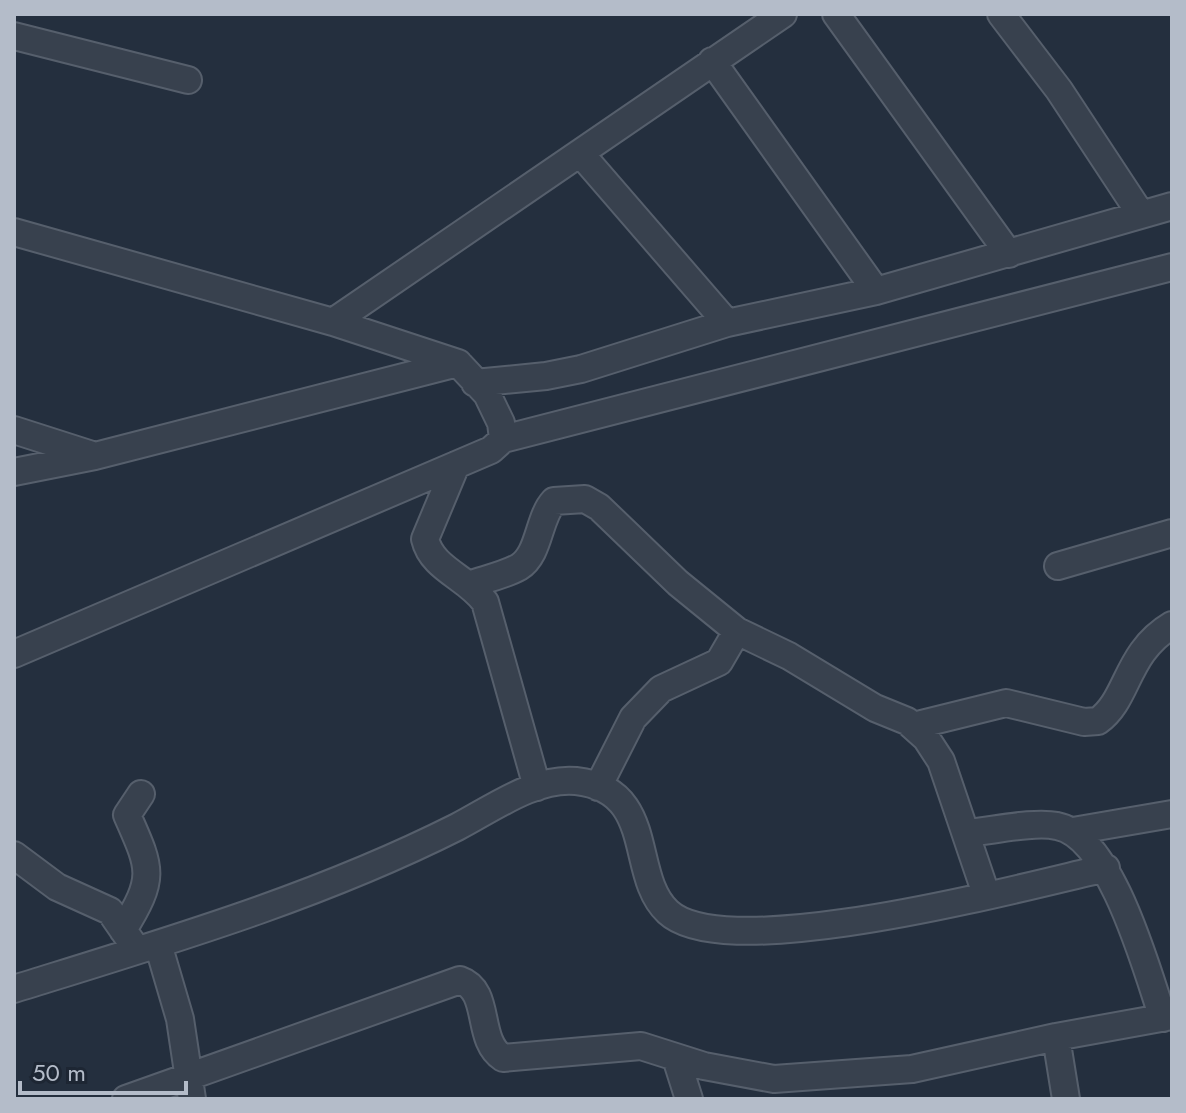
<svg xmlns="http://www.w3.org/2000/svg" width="1186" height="1113" font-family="Jost,sans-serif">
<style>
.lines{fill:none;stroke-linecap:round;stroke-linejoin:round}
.minor-casing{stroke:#565f6c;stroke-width:30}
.minor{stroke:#38414e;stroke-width:26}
</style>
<rect width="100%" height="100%" fill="#242f3e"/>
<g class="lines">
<defs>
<path id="minor" d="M836,14L1009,254
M1001,14L1059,90L1140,213
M14,36L188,80
M712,61L876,291
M580,153L727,323
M14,232L333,322L458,363L487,394L501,423L503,439L491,450L14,654
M333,322L783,14
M475,383L546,376L581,369L727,323L876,291L1172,206
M14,430L92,455
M503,439L1172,267
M456,465L425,539C432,569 467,577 485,602L537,787
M14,472L95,456L458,363
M1058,566L1172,533
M471,584C486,579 505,575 519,567C540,554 538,518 554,501L585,499L599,507L678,583L737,631L789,656L875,708L907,721L926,738L941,761L986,894
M913,726L1006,703L1084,722L1098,721C1129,699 1125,653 1172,625
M598,787L633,718L661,689L719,662L737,631
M1073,831L1172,814
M966,833C991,831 1034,821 1057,826C1111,836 1147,971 1163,1018
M14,855L57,887L110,911L137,950
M123,930C156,877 151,869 127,815L141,794
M158,944L180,1019L192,1099
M14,989C165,942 316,898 457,827C492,809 535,777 576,781C658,790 628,875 668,912C727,967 1026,886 1106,868
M1056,1037L1066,1099
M676,1058L689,1099
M126,1099L460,980C492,991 475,1040 503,1058L641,1046L704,1066L774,1079L912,1069L1056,1037L1172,1016"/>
</defs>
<use href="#minor" class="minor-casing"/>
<use href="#minor" class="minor"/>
</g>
<rect width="1186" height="1113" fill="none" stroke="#b4bcc9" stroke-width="32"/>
<path d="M20 1081v12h166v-12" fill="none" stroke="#b4bcc9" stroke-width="4"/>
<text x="32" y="1081" font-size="24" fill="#b4bcc9" stroke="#1d2633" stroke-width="6" paint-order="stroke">50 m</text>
</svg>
